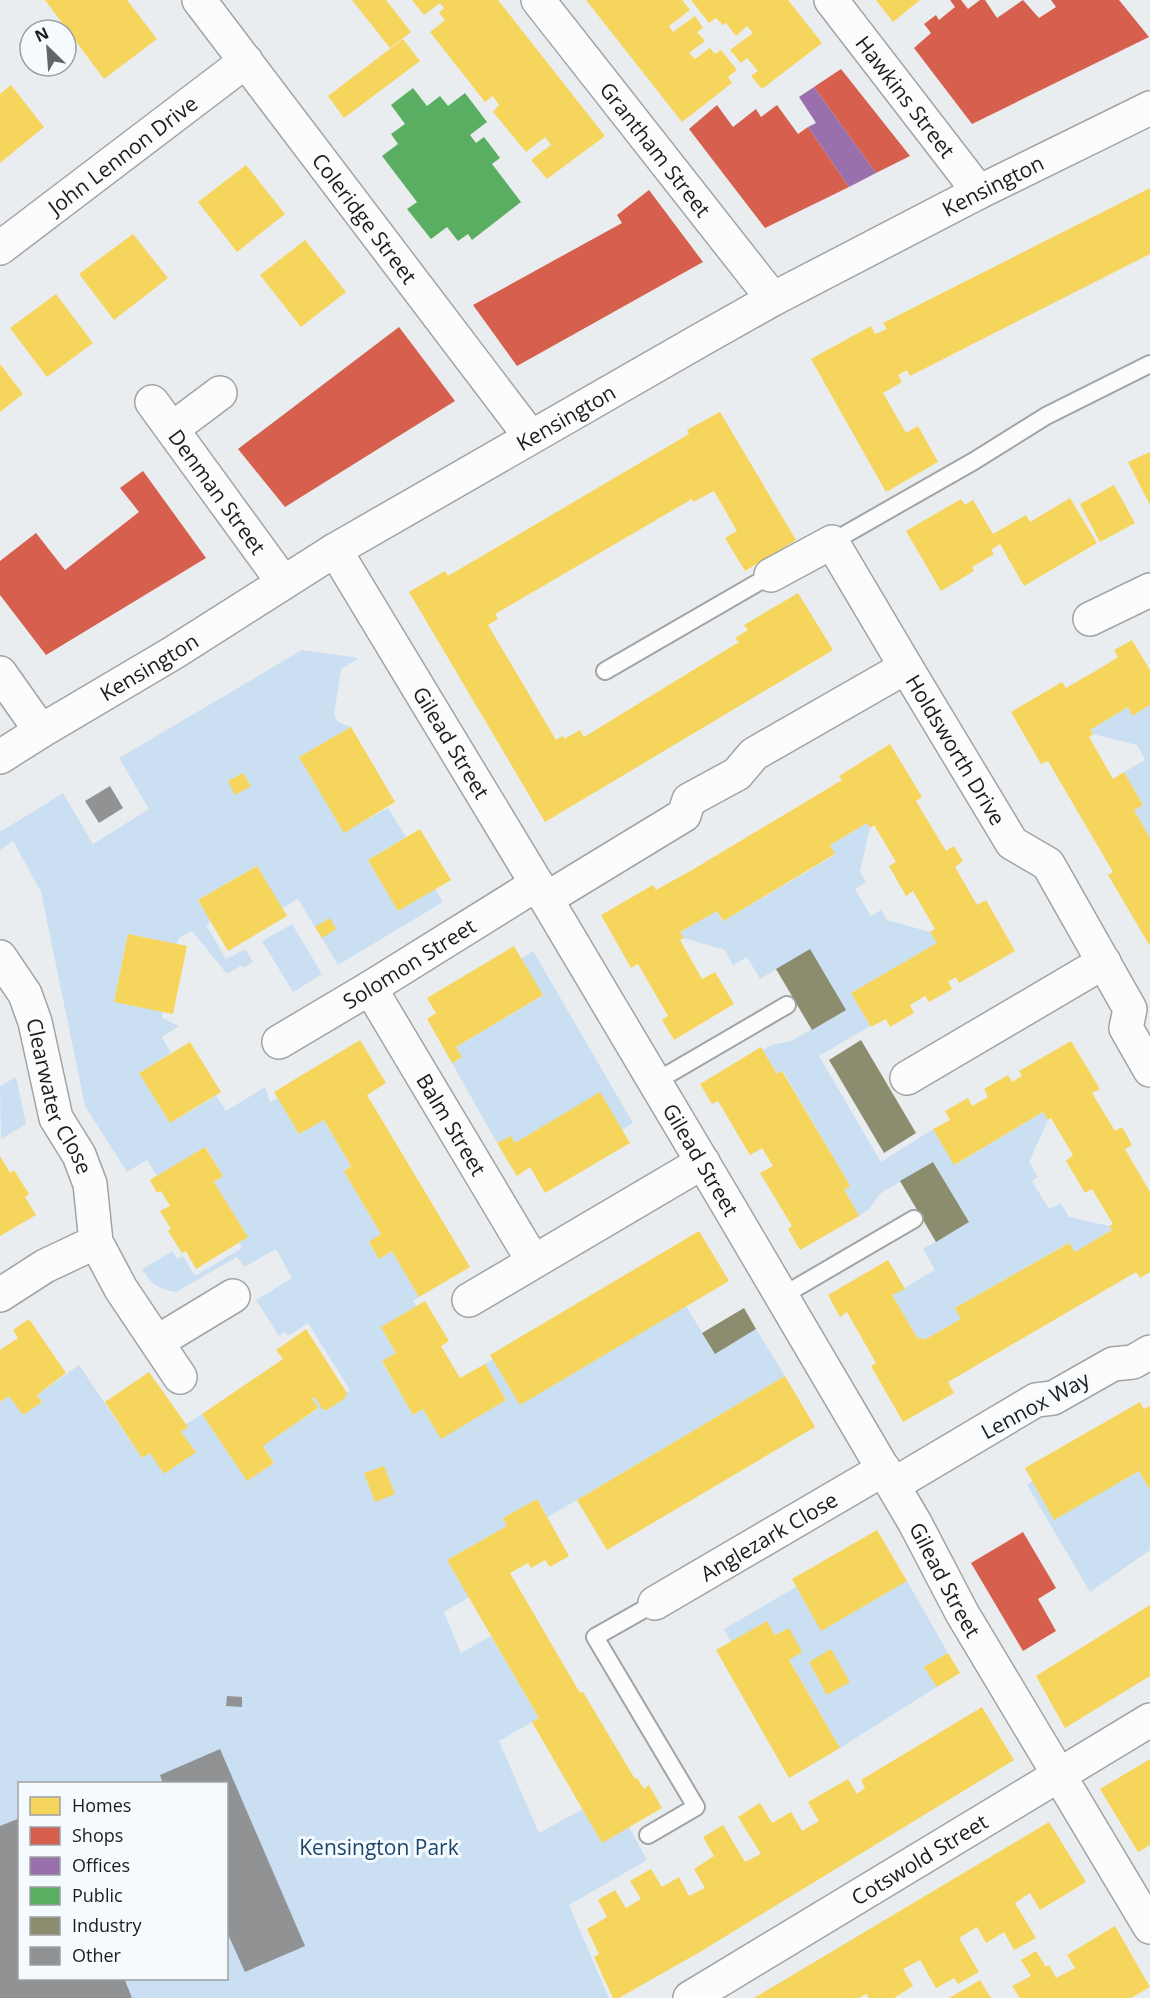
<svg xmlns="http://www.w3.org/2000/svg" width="1150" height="1998" font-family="'Open Sans',sans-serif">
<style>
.green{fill:#cadff2;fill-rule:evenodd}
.homes{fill:#f6d55c}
.shops{fill:#d6604d}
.offices{fill:#9970ab}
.public{fill:#5aae61}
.industry{fill:#8c8c6e}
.building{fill:#909294}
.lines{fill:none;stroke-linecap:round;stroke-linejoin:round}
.lane-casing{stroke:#a1a3a5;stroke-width:20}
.street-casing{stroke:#a1a3a5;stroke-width:36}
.primary-casing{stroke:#a1a3a5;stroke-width:36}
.lane{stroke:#fcfcfd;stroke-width:16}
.street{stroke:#fcfcfd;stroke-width:33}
.primary{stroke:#fcfcfd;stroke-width:33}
.labels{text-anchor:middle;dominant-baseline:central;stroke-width:6;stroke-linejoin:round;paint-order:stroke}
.street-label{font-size:21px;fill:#1b1c1e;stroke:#f5fafe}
.park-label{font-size:21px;fill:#1b456a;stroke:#f5fafe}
</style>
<rect width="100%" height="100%" fill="#eaedef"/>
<path class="green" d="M302,650L359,658L341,669L334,714L338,722L351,727L299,757L344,832L388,808L406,837L368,860L398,911L435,889L443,902L338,965L298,899L282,908L256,866L198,900L211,922L206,925L226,959L245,949L253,962L244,968L242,965L227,974L192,931L179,938L177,944L128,934L114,1002L163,1011L162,1018L179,1026L162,1037L171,1053L139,1073L170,1123L216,1096L226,1111L265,1087L270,1102L278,1098L299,1134L324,1120L351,1166L344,1170L345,1173L381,1234L369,1243L379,1259L392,1251L419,1297L413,1301L417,1306L381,1327L396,1353L382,1362L413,1415L423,1409L441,1438L506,1400L485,1364L493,1359L686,1306L715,1354L756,1329L785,1376L548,1517L537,1499L503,1518L507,1526L447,1560L469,1597L444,1612L461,1653L491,1636L539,1718L499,1741L539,1833L583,1809L602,1843L629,1827L647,1860L569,1905L609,1998H0V1402L9,1396L23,1415L42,1402L37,1395L79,1365L142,1458L150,1453L196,1452L181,1432L188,1427L186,1424L202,1414L247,1481L274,1463L263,1445L318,1409L312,1399L315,1397L322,1409L327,1410L350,1390L308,1323L288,1336L285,1332L279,1336L256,1300L292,1278L276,1249L244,1267L237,1257L176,1292C159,1290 151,1284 142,1269L173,1251L177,1259L183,1256L195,1276L242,1248L239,1243L248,1237L214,1182L223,1176L206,1147L157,1176L147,1160L127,1172L85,1106L41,892L13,841L0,850V832L63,793L93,844L149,809L119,758ZM20,1784H226V1978H20Z
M1150,705V838L1134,810L1143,805L1124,772L1145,760L1137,745L1093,734L1090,730L1128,707L1132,716Z
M867,823L870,828L860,871L866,883L855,889L871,916L881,910L887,920L930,932L937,943L851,993L870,1026L819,1056L881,1162L933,1129L955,1165L1043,1112L1048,1120L1029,1162L1038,1177L1032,1181L1049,1209L1061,1203L1069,1217L1109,1226L1112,1230L1075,1252L1068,1243L955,1308L961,1319L924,1340L922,1337L918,1339L892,1295L935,1270L923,1249L969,1222L933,1162L881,1193L868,1210L859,1216L844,1189L850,1187L848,1182L783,1071L777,1074L763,1050L771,1045L791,1041L845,1010L776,969L760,979L747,957L733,965L725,950L684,938L680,932L717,911L722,921L725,920L835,855L830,845Z
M292,924L322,974L293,992L262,941Z
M533,951L633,1123L622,1130L600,1093L515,1143L511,1136L497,1143L452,1063L462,1057L456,1047L542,996L521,959Z
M16,1077L26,1124L1,1139L0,1086Z
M1139,1471L1150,1490V1550L1090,1592L1027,1485L1032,1481L1054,1519Z
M907,1581L948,1653L924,1667L937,1687L840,1748L767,1621L731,1642L724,1629L796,1587L822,1630Z"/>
<path class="homes" d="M45,0H127L157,39L104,79Z
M352,0H386L411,32L390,48Z
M412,0H498L605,136L547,179L531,160L551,145L545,137L526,152L493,112L499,105L493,96L485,102L430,32L445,20L439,13L444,8L440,3L424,15Z
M586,0H682L690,10L669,26L673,32L695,16L703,28L697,32L705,41L689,53L695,59L710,48L715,54L721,50L737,70L728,77L732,83L682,122Z
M691,0H788L822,43L762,89L751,76L758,71L747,58L741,63L730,50L753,33L747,26L736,36L726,23L723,25L716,18L709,23Z
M876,0H920L893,22Z
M403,39L420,61L344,118L328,96Z
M11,85L44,127L0,163V94Z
M246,165L285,214L237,252L198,202Z
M1150,188V254L910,376L907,370L898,375L902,382L883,393L906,433L918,426L938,462L886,492L811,359L871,326L875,334L887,329L883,323Z
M133,234L168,278L114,320L79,274Z
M305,240L346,292L301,327L260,275Z
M56,294L93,343L47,377L10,328Z
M0,364L23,394L0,412Z
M720,412L796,540L745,571L725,538L737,531L714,491L693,502L692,499L495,614L498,619L488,625L556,740L563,736L564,739L580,730L584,737L739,642L735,638L748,630L744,625L798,593L833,650L545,822L409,592L445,571L448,576L689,434L687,430Z
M1150,452V505L1128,462Z
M1114,485L1135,523L1100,542L1080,504Z
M1070,498L1097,543L1024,586L1000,544L991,550L994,554L972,567L974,571L941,591L906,531L961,499L965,505L973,500L993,534L1026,515L1030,522Z
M1132,640L1150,670V705L1132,716L1128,707L1090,730L1093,734L1089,737L1113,779L1124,772L1143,805L1134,810L1150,838V946L1108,875L1113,872L1048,761L1041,764L1011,712L1062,682L1066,688L1104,666L1118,657L1114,650Z
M351,727L395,802L344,833L299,757Z
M890,744L922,797L916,801L946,851L954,846L963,861L955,867L977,905L986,900L1015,951L959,983L956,977L948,982L952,989L929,1002L925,996L910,1005L914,1013L890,1027L886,1019L871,1027L851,993L937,943L930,932L935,929L913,891L906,896L889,866L896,862L874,825L870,828L867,823L830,845L835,854L725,920L723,921L717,911L680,932L684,938L680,940L702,979L715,972L734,1004L674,1040L662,1020L668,1016L638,964L631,968L601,915L653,885L656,890L692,870L842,780L839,776Z
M243,773L251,786L235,795L228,781Z
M420,829L451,880L398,911L368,860Z
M257,866L287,916L228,951L198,900Z
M330,918L336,929L322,938L315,927Z
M128,934L187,946L173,1014L114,1002Z
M514,946L543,995L456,1047L462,1057L452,1063L427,1019L436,1013L427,998Z
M360,1040L386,1083L367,1095L470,1267L419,1297L392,1251L379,1259L369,1242L381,1234L345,1173L344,1171L351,1166L324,1120L299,1134L274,1092Z
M1071,1041L1100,1089L1092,1093L1115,1131L1122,1127L1132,1145L1125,1149L1150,1192V1272L1140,1278L1136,1272L948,1382L954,1393L903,1422L871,1366L876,1363L847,1312L840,1317L828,1295L888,1260L905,1289L892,1295L918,1339L922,1337L924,1340L961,1319L955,1308L1069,1243L1075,1252L1112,1230L1109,1226L1113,1224L1092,1189L1085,1193L1066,1161L1073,1155L1051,1118L1048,1120L1043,1112L954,1165L933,1129L950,1120L945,1111L968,1098L972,1106L988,1097L984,1089L1008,1075L1012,1082L1022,1076L1019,1071Z
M190,1042L221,1092L170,1123L139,1073Z
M761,1047L777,1074L782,1071L848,1182L850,1187L844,1189L859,1216L800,1250L788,1229L792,1226L760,1173L773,1166L762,1148L750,1155L718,1101L712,1104L700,1084Z
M600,1092L630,1143L545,1193L530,1167L517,1176L497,1143L511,1136L515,1143Z
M205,1147L223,1176L214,1182L248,1237L196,1269L186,1251L182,1253L168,1231L171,1229L160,1211L170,1206L161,1191L157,1193L150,1180Z
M0,1156L10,1173L14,1170L29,1194L25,1197L36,1215L0,1236Z
M699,1231L729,1281L520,1405L490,1355Z
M425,1301L449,1341L441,1346L460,1378L485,1364L506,1400L441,1439L423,1409L413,1415L382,1361L396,1353L381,1327Z
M29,1319L66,1373L37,1395L42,1402L23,1415L9,1396L0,1402V1350L18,1338L13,1330Z
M306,1329L347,1393L345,1398L327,1410L322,1409L315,1397L312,1399L318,1408L263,1446L274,1463L247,1481L202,1414L283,1359L276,1350Z
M149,1372L188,1427L181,1432L196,1452L164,1474L150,1453L142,1458L105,1402Z
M785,1376L815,1427L607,1550L577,1500Z
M1140,1402L1144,1409L1150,1406V1490L1139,1471L1054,1520L1025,1468Z
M384,1466L395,1494L375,1502L364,1473Z
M537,1499L569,1556L550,1567L545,1560L531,1568L528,1563L510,1573L580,1693L583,1692L635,1779L637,1778L644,1789L649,1785L662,1808L602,1843L532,1722L539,1718L447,1560L507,1526L503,1518Z
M877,1530L907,1581L821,1631L792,1579Z
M1150,1605V1676L1065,1728L1036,1676Z
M767,1621L775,1635L789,1628L802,1652L789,1660L840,1748L789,1778L716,1650Z
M831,1649L850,1682L827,1695L809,1662Z
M948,1653L960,1673L937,1687L924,1667Z
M982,1707L1014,1760L700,1952L619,1998H613L594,1957L599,1954L587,1929L607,1917L598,1900L615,1890L626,1908L641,1899L630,1881L651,1869L662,1887L679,1877L689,1896L705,1888L694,1869L714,1856L703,1837L723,1825L745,1862L761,1854L738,1817L760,1803L772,1823L791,1812L802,1831L819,1821L808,1802L848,1779L857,1794L865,1788L861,1780Z
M1150,1759V1845L1138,1852L1100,1789Z
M1049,1822L1086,1882L1040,1910L1030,1893L1015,1903L1036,1938L1014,1950L1004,1932L986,1943L977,1927L959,1938L979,1972L958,1984L954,1978L936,1988L920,1960L903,1969L913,1986L894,1998H869L866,1994L859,1998H754Z
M1115,1926L1150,1987L1131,1998H1020L1012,1986L1031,1976L1021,1960L1036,1951L1046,1967L1049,1965L1056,1978L1075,1968L1067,1955Z
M980,1980L991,1998H949L965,1989Z"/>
<path class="shops" d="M950,0H961L968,9L980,0H985L997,18L1023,0L1039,18L1056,7L1051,0H1119L1149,37L972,124L914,48L931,33L924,24L936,15L939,20L955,7Z
M841,69L910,156L876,173L814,87Z
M717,105L733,127L756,109L761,117L777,105L798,134L808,127L849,187L765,228L689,129Z
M649,190L703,262L517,366L473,305L622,223L617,215Z
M399,327L455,401L285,507L238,449Z
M143,471L206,558L46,655L0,595V561L36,533L65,570L139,512L120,488Z
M1023,1532L1056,1588L1038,1599L1056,1631L1023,1651L971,1563Z"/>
<path class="offices" d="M814,87L876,173L849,187L808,127L816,123L799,97Z"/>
<path class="public" d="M413,88L427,106L440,96L448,106L465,93L487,122L470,135L476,143L484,137L500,158L492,164L521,202L472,240L468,234L458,241L447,227L431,239L407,209L417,202L382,156L398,144L391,134L405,124L391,105Z"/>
<path class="industry" d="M810,949L846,1010L812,1030L776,969Z
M861,1040L916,1133L884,1153L829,1060Z
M933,1162L969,1222L936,1242L900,1181Z
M744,1308L756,1329L715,1354L702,1333Z"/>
<path class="building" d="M110,786L123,808L99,823L85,801Z
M227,1696L242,1697V1707L226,1706Z
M220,1749L305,1946L245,1972L226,1930V1784H163L160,1775Z
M20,1818V1978H124L132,1998H0V1826Z"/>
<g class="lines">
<defs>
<path id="lane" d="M832,542L974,461L1046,416L1150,364
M605,671L771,575
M655,1082L787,1005
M782,1296L914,1219
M648,1835L696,1807L595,1637L655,1603"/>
<g id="street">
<path id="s1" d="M199,0L530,436"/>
<path id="s2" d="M538,0L773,299"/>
<path id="s3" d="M831,0L979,192"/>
<path id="s4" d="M0,248L246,61"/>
<path id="s5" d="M152,402L283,582"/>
<path d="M172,429L220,393"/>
<path id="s6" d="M335,550L546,899L725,1200L915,1523L962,1613L1150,1927"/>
<path d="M771,575L832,542L906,667"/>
<path d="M1090,619L1150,590"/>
<path d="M0,673L41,731"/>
<path id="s7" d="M546,899L684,815L689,800L737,774L754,754L906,667L1012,843L1048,864L1130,1009L1126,1028L1150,1070"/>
<path id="s8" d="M0,957L25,994L35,1022L56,1118L79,1155L90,1184L96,1242L121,1289L180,1377"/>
<path id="s9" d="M370,988L533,1261"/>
<path id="s10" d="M279,1042L370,988L537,884"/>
<path d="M907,1078L1104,962"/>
<path d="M0,1295L45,1266L96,1242"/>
<path d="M469,1300L703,1162"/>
<path d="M157,1342L233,1296"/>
<path d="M893,1485L1036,1400L1053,1398L1113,1364L1133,1362L1150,1352"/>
<path id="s11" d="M655,1603L884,1469"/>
<path id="s12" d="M690,1998L1150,1720"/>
</g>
<g id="primary">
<path id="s13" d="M0,757L41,731L173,653L335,550L697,342L773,299L979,192L1150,108"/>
</g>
</defs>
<use href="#lane" class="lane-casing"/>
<use href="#street" class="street-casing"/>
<use href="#primary" class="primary-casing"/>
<use href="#lane" class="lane"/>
<use href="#street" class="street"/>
<use href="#primary" class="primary"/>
</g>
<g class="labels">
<g class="street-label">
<text stroke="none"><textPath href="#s3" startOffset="122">Hawkins Street</textPath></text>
<text stroke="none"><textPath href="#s2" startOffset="190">Grantham Street</textPath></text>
<text stroke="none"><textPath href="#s4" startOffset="154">John Lennon Drive</textPath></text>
<text stroke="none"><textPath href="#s13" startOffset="1146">Kensington</textPath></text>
<text stroke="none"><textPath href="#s1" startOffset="274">Coleridge Street</textPath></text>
<text stroke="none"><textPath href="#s13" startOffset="660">Kensington</textPath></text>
<text stroke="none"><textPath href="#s5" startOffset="111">Denman Street</textPath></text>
<text stroke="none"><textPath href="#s13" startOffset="174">Kensington</textPath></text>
<text stroke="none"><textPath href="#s6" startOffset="225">Gilead Street</textPath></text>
<text stroke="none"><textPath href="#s7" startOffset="530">Holdsworth Drive</textPath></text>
<text stroke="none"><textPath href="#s10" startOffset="152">Solomon Street</textPath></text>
<text stroke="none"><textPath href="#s8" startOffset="153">Clearwater Close</textPath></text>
<text stroke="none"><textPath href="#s9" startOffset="159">Balm Street</textPath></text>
<text stroke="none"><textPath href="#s6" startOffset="711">Gilead Street</textPath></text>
<text transform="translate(1035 1405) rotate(-28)">Lennox Way</text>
<text stroke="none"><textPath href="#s11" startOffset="132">Anglezark Close</textPath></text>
<text stroke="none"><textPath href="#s6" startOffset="1197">Gilead Street</textPath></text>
<text stroke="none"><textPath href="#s12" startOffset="268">Cotswold Street</textPath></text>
</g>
<g class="park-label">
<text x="379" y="1847">Kensington Park</text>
</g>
</g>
<rect x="18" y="1782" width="210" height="198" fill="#f5fafe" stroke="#9ea1a4" stroke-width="1.5"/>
<rect x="30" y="1797" width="30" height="18" fill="#f6d55c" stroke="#9ea1a4" stroke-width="1.5"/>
<text x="72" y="1812" font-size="18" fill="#1b1c1e">Homes</text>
<rect x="30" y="1827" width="30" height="18" fill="#d6604d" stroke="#9ea1a4" stroke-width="1.5"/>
<text x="72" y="1842" font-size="18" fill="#1b1c1e">Shops</text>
<rect x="30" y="1857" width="30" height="18" fill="#9970ab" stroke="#9ea1a4" stroke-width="1.5"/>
<text x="72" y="1872" font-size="18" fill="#1b1c1e">Offices</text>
<rect x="30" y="1887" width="30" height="18" fill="#5aae61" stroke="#9ea1a4" stroke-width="1.5"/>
<text x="72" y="1902" font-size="18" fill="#1b1c1e">Public</text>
<rect x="30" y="1917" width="30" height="18" fill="#8c8c6e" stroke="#9ea1a4" stroke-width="1.5"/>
<text x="72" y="1932" font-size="18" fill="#1b1c1e">Industry</text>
<rect x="30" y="1947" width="30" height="18" fill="#909294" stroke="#9ea1a4" stroke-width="1.5"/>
<text x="72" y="1962" font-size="18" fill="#1b1c1e">Other</text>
<g transform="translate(48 48) rotate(335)"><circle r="28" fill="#f5fafe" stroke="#9ea1a4" stroke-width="1.5"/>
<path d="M0-4.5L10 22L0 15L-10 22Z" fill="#636567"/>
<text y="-9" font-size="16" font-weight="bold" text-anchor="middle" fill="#1b1c1e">N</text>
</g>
</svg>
